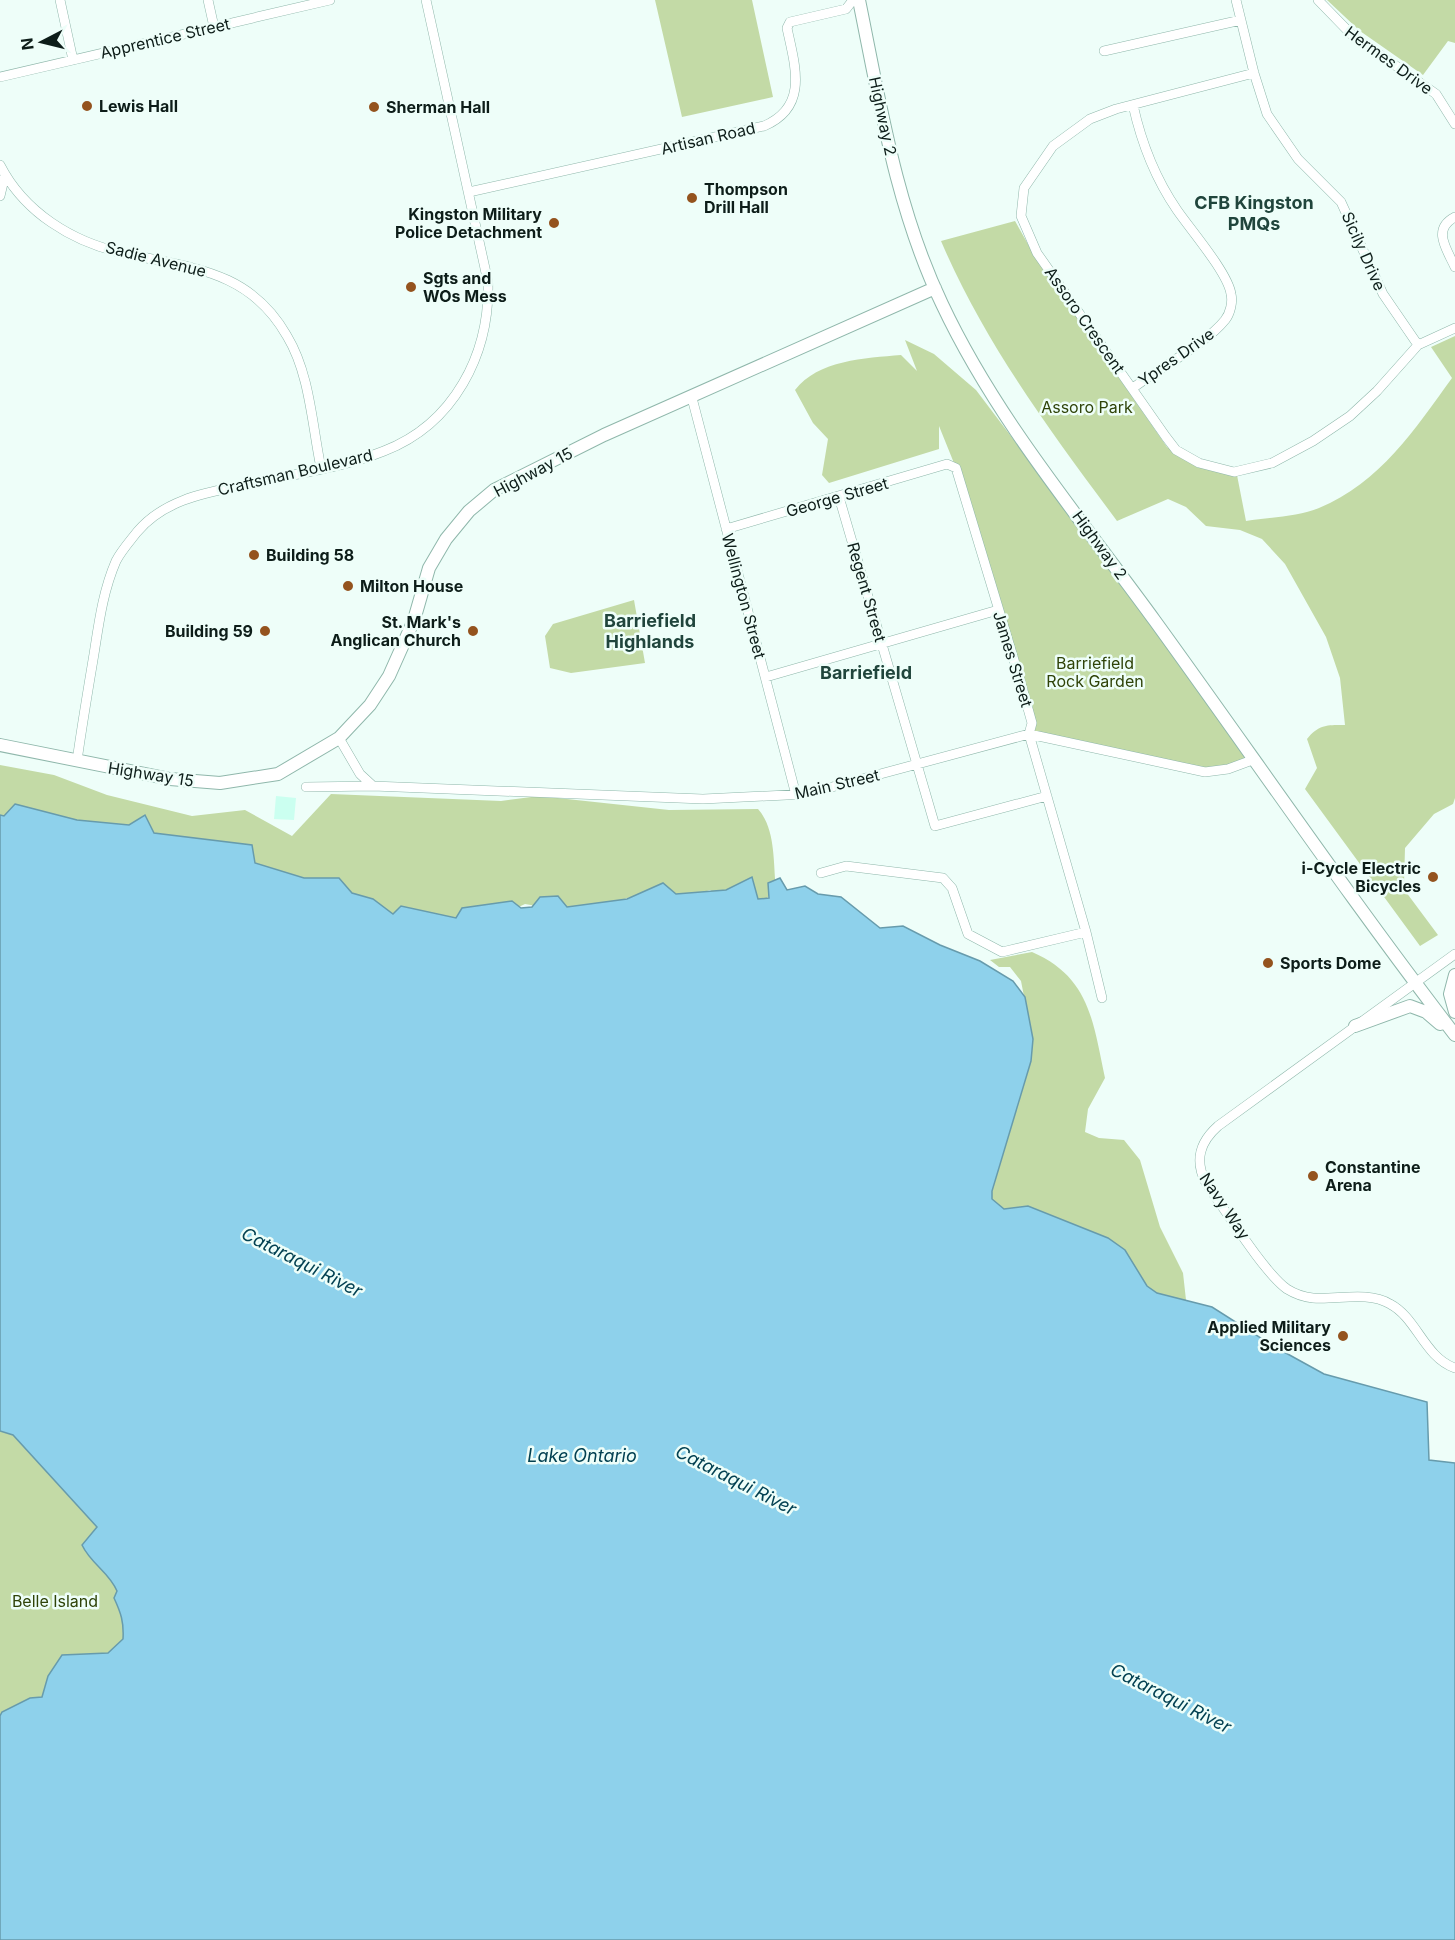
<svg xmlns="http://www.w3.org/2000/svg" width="1455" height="1940" font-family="Inter,sans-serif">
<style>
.built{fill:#cbfff0}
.green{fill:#c3daa6}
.water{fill:#8ed1eb;stroke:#679bac;stroke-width:1.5}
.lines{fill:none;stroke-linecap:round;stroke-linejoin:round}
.minor-casing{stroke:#8fb7ab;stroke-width:10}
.major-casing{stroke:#8fb7ab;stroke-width:14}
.minor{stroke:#fff;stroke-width:9}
.major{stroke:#fff;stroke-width:12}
.poi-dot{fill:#94531e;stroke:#eefef9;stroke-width:2}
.labels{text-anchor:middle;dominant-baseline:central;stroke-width:5;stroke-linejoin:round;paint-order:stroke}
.street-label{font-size:16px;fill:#0d1d19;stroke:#eefef9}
.poi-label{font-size:16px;font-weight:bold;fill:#0d1d19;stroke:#eefef9;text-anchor:start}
.park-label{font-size:16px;fill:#2f4308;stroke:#eefef9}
.neighbourhood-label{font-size:18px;font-weight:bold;fill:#20453c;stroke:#eefef9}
.water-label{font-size:18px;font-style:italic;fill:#034152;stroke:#eefef9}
</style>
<rect width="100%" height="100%" fill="#eefef9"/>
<path class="built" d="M276,796L296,798L294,820L274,819Z"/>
<path class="green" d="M655,0H752L773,97L682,117Z
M1327,0H1455V43L1448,41L1423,75L1360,31Z
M1015,221L1034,255L1167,447L1191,460L1236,470L1246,521C1269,517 1298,517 1319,508C1380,483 1415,429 1452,378L1431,347L1455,336V798L1453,804L1434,814L1405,848L1404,884L1409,890L1406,892L1438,935L1420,946L1305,789L1317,768L1307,739C1319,724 1328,725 1345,725L1340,678L1326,637L1285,564L1262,539L1240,530L1206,526L1186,507L1168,499L1117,521C1051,432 985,344 941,241Z
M905,340L934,354L976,390L1255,759L1218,772L1029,734L1032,723L958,473L939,426V449L829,483L822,475L828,439L813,423L795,390C818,360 865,358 901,355L917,371Z
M634,600L645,663L571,673L550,668L545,636L553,624Z
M0,765L54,775L107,795L192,816L245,810L292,836L331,794L501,801L539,796L669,810L758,809C776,829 773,863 776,889L751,914L710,890L665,905L631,897L610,903L587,915L525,904L504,914L441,932L0,824Z
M1032,952C1090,977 1093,1022 1105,1078L1088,1109L1085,1132L1099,1138L1124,1140L1140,1160L1160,1227L1183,1273L1187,1309L998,1217L981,1187L1029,1022L1021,981L1010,967H999L990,960Z
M0,1431L13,1435L97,1527L112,1578L126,1610L131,1644L42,1697L30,1698L2,1712L0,1716Z"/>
<path class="water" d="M15,804L77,820L129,825L145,815L154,833L252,845L255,863L304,878H339L352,893L373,899L393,914L401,906L456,918L462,908L512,901L521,908L532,907L540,897L558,896L567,907L627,899L663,883L676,894L726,890L752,877L758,899L769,898L768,883L780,878L787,890L805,886L818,894L841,897L880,928L903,926L940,945L980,961L1013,981L1025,997L1033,1039L1031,1061L992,1191V1199L1004,1209L1028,1206L1108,1238L1125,1250L1147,1286L1157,1293L1212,1307L1275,1347L1324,1374L1427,1402L1429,1460L1455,1463V1940H0V1716L2,1712L30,1698L42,1697L48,1676L62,1655L108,1653L123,1639C124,1622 121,1613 114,1598L117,1591C109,1572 91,1564 82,1545L97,1527L13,1435L0,1431V815L4,816Z"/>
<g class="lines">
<defs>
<path id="minor" d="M60,0L73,60
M208,0L214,27
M1236,0L1254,73L1267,114L1298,159L1341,202L1383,294L1418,345
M1318,0L1352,35L1436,94L1455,124
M1104,51L1241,20
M1254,73L1116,109L1090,119L1053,146L1024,188L1021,216L1037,253L1166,437L1176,450L1199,463L1234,472L1272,463L1313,441L1350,416L1377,391L1418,345L1455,328
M0,77L330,0
M0,165C24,212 72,242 123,253C189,268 249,269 287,336C310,374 312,425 321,468
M469,192L764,126C809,107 795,66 787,28L790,22L846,9L853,0
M0,196L5,175
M1455,217C1432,229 1446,248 1455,267
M1133,388C1158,369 1207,343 1225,320C1230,314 1233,302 1231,294C1228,273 1190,229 1177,210C1155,178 1141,141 1133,105
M692,398L796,795
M839,497L935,826L1047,796
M726,529L947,464L956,468L1020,680L1032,723L1029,734L1086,932L1102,998
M766,677L998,610
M339,738L360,774L373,786
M77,761C82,725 88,690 94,654C99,622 103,591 116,561C121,551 130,541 137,532C164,500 204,493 243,485C289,475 339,469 384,451C454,424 490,354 488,282L426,0
M306,787L373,786L703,799L806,794L1029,734L1205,772L1228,769L1255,759
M821,873L846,866L943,878L952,888L968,934L1002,952L1086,932
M1455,954L1218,1126C1200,1142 1194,1160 1206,1183C1224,1208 1265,1274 1287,1289C1295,1294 1303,1297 1313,1298C1337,1300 1368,1291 1390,1304C1417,1318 1424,1357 1455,1368"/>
<path id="major" d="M859,0C880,103 896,208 942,304C996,419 1081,519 1155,621C1255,759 1351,900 1455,1035
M0,745L170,779L220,783L278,774L339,738L370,705L389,676L414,620L429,568L446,539L469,511L494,490L604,435L935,288
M1455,975L1450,994L1455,1012
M1355,1026L1410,1006L1426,1012L1440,1024"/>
</defs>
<use href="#minor" class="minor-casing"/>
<use href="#major" class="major-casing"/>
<use href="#minor" class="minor"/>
<use href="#major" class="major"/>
</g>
<g class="poi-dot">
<circle cx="87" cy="106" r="6"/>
<circle cx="374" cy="107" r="6"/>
<circle cx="692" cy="198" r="6"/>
<circle cx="554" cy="223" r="6"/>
<circle cx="411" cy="287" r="6"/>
<circle cx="254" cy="555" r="6"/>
<circle cx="348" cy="586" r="6"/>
<circle cx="265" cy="631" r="6"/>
<circle cx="473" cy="631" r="6"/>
<circle cx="1433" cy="877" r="6"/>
<circle cx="1268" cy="963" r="6"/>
<circle cx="1313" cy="1176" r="6"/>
<circle cx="1343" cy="1336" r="6"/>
</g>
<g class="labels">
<g class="street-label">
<text transform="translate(165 38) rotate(-13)">Apprentice Street</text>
<text transform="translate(1389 60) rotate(36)">Hermes Drive</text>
<text transform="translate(883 116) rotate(78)">Highway 2</text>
<text transform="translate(708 138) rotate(-13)">Artisan Road</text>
<text transform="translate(1364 251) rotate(66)">Sicily Drive</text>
<text transform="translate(156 259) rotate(14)">Sadie Avenue</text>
<text transform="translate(1085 320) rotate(55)">Assoro Crescent</text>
<text transform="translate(1176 357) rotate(-35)">Ypres Drive</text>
<text transform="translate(295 472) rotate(-13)">Craftsman Boulevard</text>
<text transform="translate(533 472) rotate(-28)">Highway 15</text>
<text transform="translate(837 497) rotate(-16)">George Street</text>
<text transform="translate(1100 545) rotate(54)">Highway 2</text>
<text transform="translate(867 592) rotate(74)">Regent Street</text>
<text transform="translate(744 596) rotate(75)">Wellington Street</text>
<text transform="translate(1013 659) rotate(73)">James Street</text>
<text transform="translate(151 774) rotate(9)">Highway 15</text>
<text transform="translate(837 784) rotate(-13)">Main Street</text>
<text transform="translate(1225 1206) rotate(56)">Navy Way</text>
</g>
<g class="poi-label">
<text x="99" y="106">Lewis Hall</text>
<text x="386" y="107">Sherman Hall</text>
<text x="704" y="189">Thompson<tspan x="704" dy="18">Drill Hall</tspan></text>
<text x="542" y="214" text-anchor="end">Kingston Military<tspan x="542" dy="18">Police Detachment</tspan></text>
<text x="423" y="278">Sgts and<tspan x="423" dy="18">WOs Mess</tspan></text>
<text x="266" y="555">Building 58</text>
<text x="360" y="586">Milton House</text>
<text x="461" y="622" text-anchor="end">St. Mark's<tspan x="461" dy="18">Anglican Church</tspan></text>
<text x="253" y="631" text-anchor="end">Building 59</text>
<text x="1421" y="868" text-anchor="end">i-Cycle Electric<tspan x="1421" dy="18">Bicycles</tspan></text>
<text x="1280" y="963">Sports Dome</text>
<text x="1325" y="1167">Constantine<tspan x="1325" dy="18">Arena</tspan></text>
<text x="1331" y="1327" text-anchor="end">Applied Military<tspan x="1331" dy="18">Sciences</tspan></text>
</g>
<g class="park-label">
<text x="1087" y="407">Assoro Park</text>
<text x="1095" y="663">Barriefield<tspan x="1095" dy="18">Rock Garden</tspan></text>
<text x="55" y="1601">Belle Island</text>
</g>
<g class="neighbourhood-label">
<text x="1254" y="202">CFB Kingston<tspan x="1254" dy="21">PMQs</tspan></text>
<text x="650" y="620">Barriefield<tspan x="650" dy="21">Highlands</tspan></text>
<text x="866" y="672">Barriefield</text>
</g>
<g class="water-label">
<text transform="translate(302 1262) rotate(27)">Cataraqui River</text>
<text x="582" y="1455">Lake Ontario</text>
<text transform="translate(736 1480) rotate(27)">Cataraqui River</text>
<text transform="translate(1171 1698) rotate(27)">Cataraqui River</text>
</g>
</g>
<g transform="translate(42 42) rotate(263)" stroke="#eefef9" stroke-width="4.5" paint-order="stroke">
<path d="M0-4.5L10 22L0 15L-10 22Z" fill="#0d1d19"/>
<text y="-9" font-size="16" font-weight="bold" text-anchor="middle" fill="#0d1d19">N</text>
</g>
</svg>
